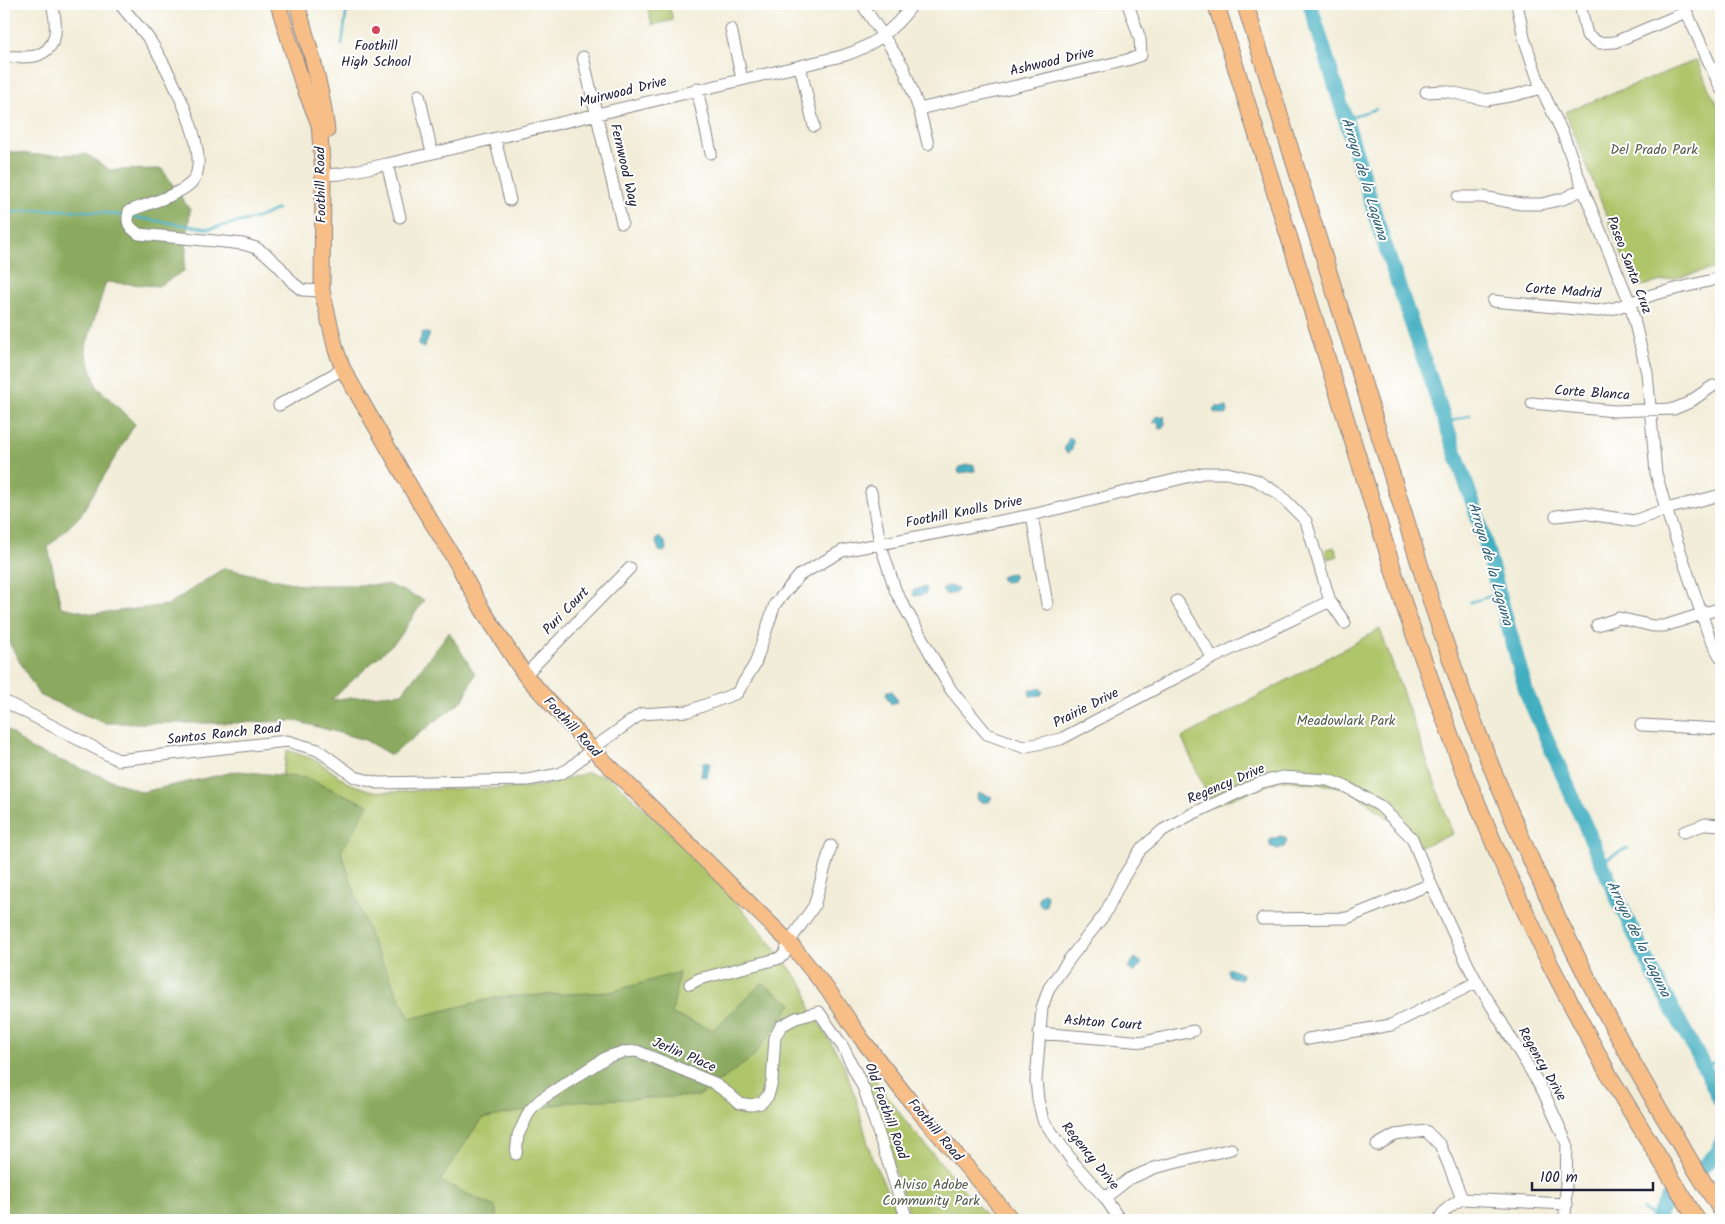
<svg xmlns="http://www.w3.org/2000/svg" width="1725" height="1224" font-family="Kalam,sans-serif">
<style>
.green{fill:#afc56a;stroke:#687452}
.forest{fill:#8baa5e;stroke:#56664c}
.water{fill:#43afc1;stroke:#32687e}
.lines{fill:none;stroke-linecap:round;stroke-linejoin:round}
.stream{stroke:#43afc1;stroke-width:2.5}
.river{stroke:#43afc1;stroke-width:15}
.minor-casing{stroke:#8a888a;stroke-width:13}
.major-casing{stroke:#8a888a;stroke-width:17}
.highway-casing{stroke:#8a888a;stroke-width:18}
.minor{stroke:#fff;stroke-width:11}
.major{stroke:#f7be88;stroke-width:15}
.highway{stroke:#f7be88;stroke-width:16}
.poi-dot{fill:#d1495b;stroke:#fff;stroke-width:2}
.labels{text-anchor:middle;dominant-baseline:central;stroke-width:4;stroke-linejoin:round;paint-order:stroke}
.poi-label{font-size:14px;fill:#22223b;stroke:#fff}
.street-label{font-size:14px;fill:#22223b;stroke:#fff}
.park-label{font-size:14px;fill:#535b4b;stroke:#fff}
.water-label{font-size:15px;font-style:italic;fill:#316177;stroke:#fff}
</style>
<rect width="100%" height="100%" fill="#fff"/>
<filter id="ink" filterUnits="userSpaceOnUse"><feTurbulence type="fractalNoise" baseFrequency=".02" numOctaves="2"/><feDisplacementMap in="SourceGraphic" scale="10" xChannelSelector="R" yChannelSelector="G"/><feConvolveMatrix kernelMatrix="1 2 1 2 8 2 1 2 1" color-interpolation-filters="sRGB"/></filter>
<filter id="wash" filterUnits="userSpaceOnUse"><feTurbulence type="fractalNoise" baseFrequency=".0096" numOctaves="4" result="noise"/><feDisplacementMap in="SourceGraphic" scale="20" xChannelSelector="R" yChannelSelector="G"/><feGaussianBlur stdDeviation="1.12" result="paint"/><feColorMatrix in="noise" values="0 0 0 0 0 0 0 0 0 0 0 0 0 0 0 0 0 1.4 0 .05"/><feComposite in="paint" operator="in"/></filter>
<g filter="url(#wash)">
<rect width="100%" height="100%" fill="#f2edd8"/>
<path class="green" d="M647,4H669L673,20L652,25Z
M1697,60L1708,87L1721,110V267L1637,287L1634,284L1565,112Z
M1334,547L1338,556L1328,559L1325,550Z
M1380,629L1453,834L1417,848L1409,834L1347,787L1281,780L1212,806L1182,738Z
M287,750L318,761L348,783L372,791L392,792L444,789L519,788L547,785L586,773L610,777L690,851L763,933L806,989L809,1006L843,1063L856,1099L872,1158L901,1220H4L273,817Z
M869,1071L910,1127L990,1220H912L861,1075Z"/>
<path class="forest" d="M4,151L37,155L86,154L110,170L162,169L190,210L184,271L158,286L106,282L85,349L97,387L135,424L80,516L48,547L61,607L94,614L168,605L224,568L301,585H389L424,600L399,638L331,700L402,693L449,632L475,674L463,700L391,755L365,740L296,721L230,723H104L39,695L4,634Z
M4,727L31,749L142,792L238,771L306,778L368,805L341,852L371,940L410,1019L498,997L611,992L679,972L672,1014L713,1030L762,983L792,1004L752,1058L699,1096L576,1101L481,1119L440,1181L495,1207L498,1220H4Z"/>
<path class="water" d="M423,332L430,334L424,348L418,345Z
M1215,407H1227L1228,412L1226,415L1215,413L1213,410Z
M1164,416L1165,424L1161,429L1158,428L1159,422L1153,423L1156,417Z
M1069,438H1072L1073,442L1072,450L1067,453L1064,450Z
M967,465H974L975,471L959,473L958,470L960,467Z
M658,538H661L665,542L666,549L664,552L659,551L656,542Z
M1012,573L1015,575L1012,581L1006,582L1001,580V577Z
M948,586L957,588L958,591L953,594H945L942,590Z
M923,587L926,588V594L914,596L913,591Z
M1040,687L1043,692L1041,695L1030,696L1029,691Z
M887,691H892L897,699V702L891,704L886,695Z
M703,762L710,763L707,777L701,776Z
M982,793L992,797L989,802H981L977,799L978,794Z
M1280,836L1285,837L1287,841L1284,847L1277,849L1270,846V840Z
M1044,892L1047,895L1046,906H1042L1039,904V897Z
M1135,958L1142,963L1134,973L1128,968Z
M1229,968L1242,974V978L1238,979L1229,976L1227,970Z"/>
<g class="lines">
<path class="stream" d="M342,45L346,14L353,4
M1346,118L1376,109
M4,213C43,208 85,209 124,216
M132,217L209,229L257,218L278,209
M1445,423L1470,415
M1470,602L1499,594
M1601,861L1628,848
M1703,1066L1721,1060
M1718,1152L1721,1151
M1643,1209L1645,1212L1657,1217"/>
<path class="river" d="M1310,4L1383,240L1479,521L1527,694L1618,900L1657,981L1701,1061L1721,1102
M1704,1166L1718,1152L1721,1141
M1656,1220L1668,1198"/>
</g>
</g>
<g filter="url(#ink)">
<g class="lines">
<defs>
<path id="minor" d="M120,4C129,16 140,27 149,39C165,63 217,159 191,183C177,196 147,204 129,211C126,224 129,227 139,234L215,241L243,244L256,248L267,255L279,266L293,283L302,290L322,291
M862,4L903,66L919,109L928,144
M1517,4L1524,38L1541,88L1563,134L1583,189L1630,303L1647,373L1656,473L1666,509L1709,636L1721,658
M1580,4L1587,35L1599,43L1615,42L1686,12
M1683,4L1721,89
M731,29L742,79
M4,57C13,56 26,58 35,56C60,49 57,24 52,4
M583,57L622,223
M800,66L814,126
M697,89L711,153
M1426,92L1445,91L1487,100L1515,95L1541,88
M419,95L432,153
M919,109L1131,59L1141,55L1140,39L1128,4
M495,139L510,200
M387,164L400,217
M323,175L340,174L387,164L842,56C873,47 895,29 913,4
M1458,197H1483L1521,204H1541L1563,199L1583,189
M1493,301L1597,311L1615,308L1655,294L1721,278
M1532,403L1614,411L1674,409L1688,403L1713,386
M279,405L343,369
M871,492L880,543L896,592L951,690L987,734L1023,747L1061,739L1213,658L1330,601
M1032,515L1047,604
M1556,516L1583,513L1634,521L1666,509L1721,495
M1177,601L1213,658
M1597,625L1619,618L1653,626H1664L1721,608
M525,675L630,568
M4,701L118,760L287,741L318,750L355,777L378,783L528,780L559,774L569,769L592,749L641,714L689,711L737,693L755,664L775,604L800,575L842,551L1032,515L1203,473H1227L1256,480L1280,495L1306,521L1330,601L1345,623
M1641,725L1721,729
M1684,832L1706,824L1721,825
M1262,919L1347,918L1431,884
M690,984L699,979L777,959L784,955L789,942L814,906L831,846
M819,1012L843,1047L864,1089L907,1220
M1039,1033L1144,1042L1193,1031
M1308,1039L1391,1025L1477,982
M1377,1145L1395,1135L1426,1131L1440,1145L1448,1163L1462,1199
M516,1154L518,1135L530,1110L540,1100L607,1057L623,1052L637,1051L712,1082L729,1094L739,1103L751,1105L761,1103L768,1096L772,1082L775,1037L781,1026L796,1018L819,1012
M1105,1198L1129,1179L1154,1168L1231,1149
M1120,1220L1105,1198L1073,1162L1043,1120L1038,1100L1036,1080L1042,1008L1049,988L1071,957L1105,914L1121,881L1141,849L1163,830L1190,815L1259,783L1282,777L1328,780L1346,787L1380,806L1412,838L1431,884L1467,963L1477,982L1543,1091L1567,1144L1565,1220
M1439,1220C1443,1210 1452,1204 1462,1199L1567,1204"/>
<path id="major" d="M278,4L302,82L319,124L323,175L322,291L336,350L343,369L419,502L454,558L482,609L525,675L592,749L789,942L831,994L861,1038L911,1102L1012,1220
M297,4C309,46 322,87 327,131"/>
<path id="highway" d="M1216,4L1407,614L1459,759L1500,858L1551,966L1610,1077L1697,1220
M1245,4L1433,607C1503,820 1600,1022 1721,1210"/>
</defs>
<use href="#minor" class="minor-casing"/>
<use href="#major" class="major-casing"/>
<use href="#highway" class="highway-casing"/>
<use href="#minor" class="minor"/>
<use href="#major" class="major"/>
<use href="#highway" class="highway"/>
</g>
</g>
<circle class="poi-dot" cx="376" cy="30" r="5"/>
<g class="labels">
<g class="poi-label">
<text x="376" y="46">Foothill<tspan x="376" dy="16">High School</tspan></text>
</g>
<g class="street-label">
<text transform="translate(1052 62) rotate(-13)">Ashwood Drive</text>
<text transform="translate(623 92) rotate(-14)">Muirwood Drive</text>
<text transform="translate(624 165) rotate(77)">Fernwood Way</text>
<text transform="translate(321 185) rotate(-91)">Foothill Road</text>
<text transform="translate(1629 265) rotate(69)">Paseo Santa Cruz</text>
<text transform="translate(1563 291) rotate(4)">Corte Madrid</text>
<text transform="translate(1592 393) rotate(4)">Corte Blanca</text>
<text transform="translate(964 512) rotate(-11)">Foothill Knolls Drive</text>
<text transform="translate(566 611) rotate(-46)">Puri Court</text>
<text transform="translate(1086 708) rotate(-27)">Prairie Drive</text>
<text transform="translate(572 727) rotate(47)">Foothill Road</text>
<text transform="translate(224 734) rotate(-6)">Santos Ranch Road</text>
<text transform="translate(1226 784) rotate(-23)">Regency Drive</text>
<text transform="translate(1103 1023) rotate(4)">Ashton Court</text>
<text transform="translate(684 1055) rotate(23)">Jerlin Place</text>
<text transform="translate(1542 1064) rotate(60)">Regency Drive</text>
<text transform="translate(886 1111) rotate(70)">Old Foothill Road</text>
<text transform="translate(935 1130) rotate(50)">Foothill Road</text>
<text transform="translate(1090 1156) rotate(51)">Regency Drive</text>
</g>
<g class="park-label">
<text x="1654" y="150">Del Prado Park</text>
<text x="1346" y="721">Meadowlark Park</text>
<text x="931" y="1185">Alviso Adobe<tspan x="931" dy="16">Community Park</tspan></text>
</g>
<g class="water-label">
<text transform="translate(1364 179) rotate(73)">Arroyo de la Laguna</text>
<text transform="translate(1490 564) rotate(74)">Arroyo de la Laguna</text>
<text transform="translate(1638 939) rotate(64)">Arroyo de la Laguna</text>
</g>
</g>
<rect width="1725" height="1224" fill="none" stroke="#fff" stroke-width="20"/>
<path d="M1532 1182v8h121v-8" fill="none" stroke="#22223b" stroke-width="2.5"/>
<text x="1540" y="1182" font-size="15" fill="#22223b" stroke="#ffffff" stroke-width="4" paint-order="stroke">100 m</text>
</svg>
